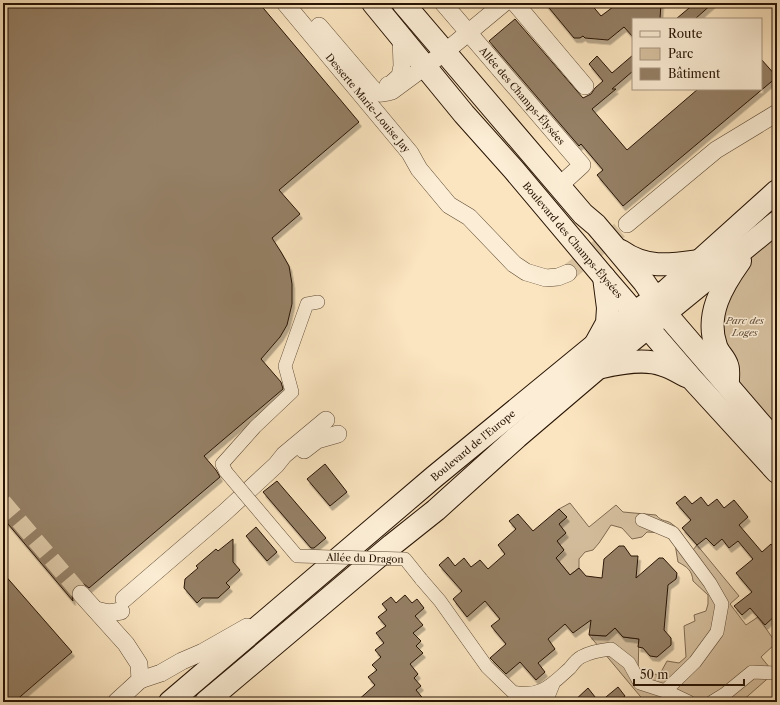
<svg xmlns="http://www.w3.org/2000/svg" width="780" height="705" font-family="'Libre Caslon Text',serif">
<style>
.green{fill:#d7c1a0;stroke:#7f6a52}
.building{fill:#958066;stroke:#271304;filter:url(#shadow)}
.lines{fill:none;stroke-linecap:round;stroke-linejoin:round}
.minor-tunnel{stroke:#dbc6a4;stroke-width:17;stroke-dasharray:17 8;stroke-linecap:butt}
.pedestrian-casing{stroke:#5c4833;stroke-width:14}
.minor-casing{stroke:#5c4833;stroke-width:18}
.secondary-casing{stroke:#271304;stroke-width:24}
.pedestrian{stroke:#fceed6;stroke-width:13}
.minor{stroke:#fceed6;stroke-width:17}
.secondary{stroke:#fceed6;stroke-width:22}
.pedestrian-bridge-casing{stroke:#5c4833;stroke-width:14;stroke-linecap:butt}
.pedestrian-bridge{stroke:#fceed6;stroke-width:13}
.labels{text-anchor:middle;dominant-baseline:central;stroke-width:3;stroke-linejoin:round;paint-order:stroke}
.street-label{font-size:10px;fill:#271304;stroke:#fceed6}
.park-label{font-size:10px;font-style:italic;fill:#65503b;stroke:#fceed6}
</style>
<defs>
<filter id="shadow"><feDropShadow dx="2.5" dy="4.5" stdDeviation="0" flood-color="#0004"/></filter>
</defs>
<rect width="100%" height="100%" fill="#fbe5c0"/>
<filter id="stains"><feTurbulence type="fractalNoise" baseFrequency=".005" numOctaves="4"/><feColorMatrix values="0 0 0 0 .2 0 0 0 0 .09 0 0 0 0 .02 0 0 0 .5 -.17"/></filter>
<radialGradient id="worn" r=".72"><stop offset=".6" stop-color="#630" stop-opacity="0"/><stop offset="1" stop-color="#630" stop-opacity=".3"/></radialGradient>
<path class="green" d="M777,222V436L727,365L716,301Z
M570,503L589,527L616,505L623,512L656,515C663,523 666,519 672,524C681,530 685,541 693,550L697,545L739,596L730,604L746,625L758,617L776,643L761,657L774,673L741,702H645L589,635L606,636L615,628L623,637L639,639L638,672L649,677L661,672L667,661L679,663L686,657L684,626L695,621L694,615L706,611L708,604V595L693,581C692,570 687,567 678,562L674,538L668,533L647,532L642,537L632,539L622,528L611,525L599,543L593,550L585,552L579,559V568L570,575L556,558L564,550L557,541L559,524L567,517L559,509Z"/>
<path class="building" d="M3,3H259L359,122L279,190L300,214L272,238L281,252L289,266L292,284V304L287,325L280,337L261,359L281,382L283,389L204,456L216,470L220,477L89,588L84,584H79L75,586L71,591L73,601L3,518Z
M545,3H590L601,16L613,7L614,3H661L660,19H633V37L624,27L608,40L585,38L583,36L580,38H574Z
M695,3H713L695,19H676Z
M515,19L583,98L591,94L595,88L603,81L589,64L597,56L612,73L633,55V71L612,89H616L592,109L627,150L698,89H761V59L777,77L623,206L597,175L603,170L581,144L579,146L489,41Z
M325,464L347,492L330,506L307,479Z
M277,481L326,538L314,548H311L263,492Z
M685,496L692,504L701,497L708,506L717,499L724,508L734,500L748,517L739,525L762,552L771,544L777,552V614L765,625L750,608L742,615L734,606L752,592L736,573L753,559L738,541L729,548L722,539L714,546L706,538L697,545L682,528L691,520L676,503Z
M559,509L567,517L559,524L566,533L557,541L564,550L556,558L570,575L579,568L586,576L602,578L604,559L619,546H624L631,556H638L636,578L659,558H663L677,573L676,579L668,585L664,630L671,638V645L657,657L650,656L643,648L638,647L639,639L623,637L615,628L606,636L589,635L591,620L573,633L565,624L548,639L555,649L538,663L545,672L536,680L520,662L506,674L490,658L506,644L491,626L500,619L485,601L467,617L453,599L462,591L439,565L448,557L455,566L464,558L471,567L480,560L488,569L505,554L498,545L516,529L509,521L518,514L533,531Z
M256,527L277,552L267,561L246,536Z
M233,539V562L240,570L226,583L230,587L218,598H202L197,603L184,588L185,579L198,568L196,566L216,549L218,551Z
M3,573L72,652L14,702H3Z
M405,595L412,603L417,599L424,608L415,616L423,625L413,633L421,641L416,646L423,653L410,664L418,674L414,678L421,686L416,690L426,702H356L375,685L368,677L377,670L372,665L381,657L375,650L384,643L376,633L386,626L378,617L387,610L382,604L391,597L396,603Z
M618,687L625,696L617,702H600Z
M588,688L599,702H573Z"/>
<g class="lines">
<path class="minor-tunnel" d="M568,273L627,224
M3,502L81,594"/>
<defs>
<path id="pedestrian" d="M226,472L222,464L255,427L292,392L285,366L307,304L318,302
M642,520L673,533L710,583L722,604L717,632L695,662L665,691
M421,579L440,601L487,667L519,698
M513,692C541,698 551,685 570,668C573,664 577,659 581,657C590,652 602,650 611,649L629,663L640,683L668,692L689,702
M546,702L554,682
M712,702L725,694L752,672L777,673"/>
<g id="minor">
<path id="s1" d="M285,3L410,153L419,169L449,205L469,217L514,264L526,272L546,278L558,277L568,273"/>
<path id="s2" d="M443,3L582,165L559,186"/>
<path d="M515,3L585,86"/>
<path d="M319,26L371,87C379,95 381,94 392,91L445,52L504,3"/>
<path d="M388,85H390L400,76L402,66L401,36"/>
<path d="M627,224L716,150L777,113"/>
<path d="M304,450L317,440L338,434"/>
<path d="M81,594L126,644L139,664L140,680L116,702"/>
<path d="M124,599L224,513L276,465L284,455L326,420"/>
<path d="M96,610L109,613L121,611"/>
<path d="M140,680L161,673L182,661L203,652L247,627"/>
</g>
<g id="secondary">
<path id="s3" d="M373,3L464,114L514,170L604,277L692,379L777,472"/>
<path d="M403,3L583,214L596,225L613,245L644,282L666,314L777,443"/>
<path d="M621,251C646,269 670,265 698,261"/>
<path d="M596,343L607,323L608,308L604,277"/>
<path d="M602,367C620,363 645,358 663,365C671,367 678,372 686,376"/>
<path d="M728,380C728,375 729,369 727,365C725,358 718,353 716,346C705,315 722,286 740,261"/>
<path id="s4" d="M170,702L434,477L635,312L667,290L777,191"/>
<path d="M206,702L392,545L436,510L517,437L598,368L777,222"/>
</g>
</defs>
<use href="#pedestrian" class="pedestrian-casing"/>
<use href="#minor" class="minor-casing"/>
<use href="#secondary" class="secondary-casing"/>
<use href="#pedestrian" class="pedestrian"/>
<use href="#minor" class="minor"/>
<use href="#secondary" class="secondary"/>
<defs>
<g id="pedestrian-bridge">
<path id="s5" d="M226,472L297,556L405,559L421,579"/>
</g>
</defs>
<use href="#pedestrian-bridge" class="pedestrian-bridge-casing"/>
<use href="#pedestrian-bridge" class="pedestrian-bridge"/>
</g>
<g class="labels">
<g class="street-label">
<text stroke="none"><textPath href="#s2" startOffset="122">Allée des Champs-Élysées</textPath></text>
<text stroke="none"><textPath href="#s1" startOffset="130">Desserte Marie-Louise Jay</textPath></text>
<text stroke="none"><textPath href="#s3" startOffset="310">Boulevard des Champs-Élysées</textPath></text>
<text stroke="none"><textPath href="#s4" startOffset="397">Boulevard de l'Europe</textPath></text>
<text stroke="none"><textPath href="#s5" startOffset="178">Allée du Dragon</textPath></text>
</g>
<g class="park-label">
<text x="745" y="320">Parc des<tspan x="745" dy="12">Loges</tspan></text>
</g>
</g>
<rect width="780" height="705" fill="none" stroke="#fbe5c0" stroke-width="16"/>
<rect x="4" y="4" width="772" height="697" fill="none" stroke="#271304" stroke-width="2"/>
<rect x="8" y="8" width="764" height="689" fill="none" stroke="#271304"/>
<rect x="632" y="18" width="130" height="72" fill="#fceed6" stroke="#a79682"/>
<rect x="640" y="31" width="20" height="6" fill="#fceed6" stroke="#a79682"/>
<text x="668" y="38" font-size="12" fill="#271304">Route</text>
<rect x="640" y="48" width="20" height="12" fill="#d7c1a0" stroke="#a79682"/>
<text x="668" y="58" font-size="12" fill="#271304">Parc</text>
<rect x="640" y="68" width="20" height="12" fill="#958066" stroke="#a79682"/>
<text x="668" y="78" font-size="12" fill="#271304">Bâtiment</text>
<path d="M634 679v6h110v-6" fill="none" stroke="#271304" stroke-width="2"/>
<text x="640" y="679" font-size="12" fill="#271304" stroke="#fceed6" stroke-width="3" paint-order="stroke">50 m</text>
<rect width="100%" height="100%" filter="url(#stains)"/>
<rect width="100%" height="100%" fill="url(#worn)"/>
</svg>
